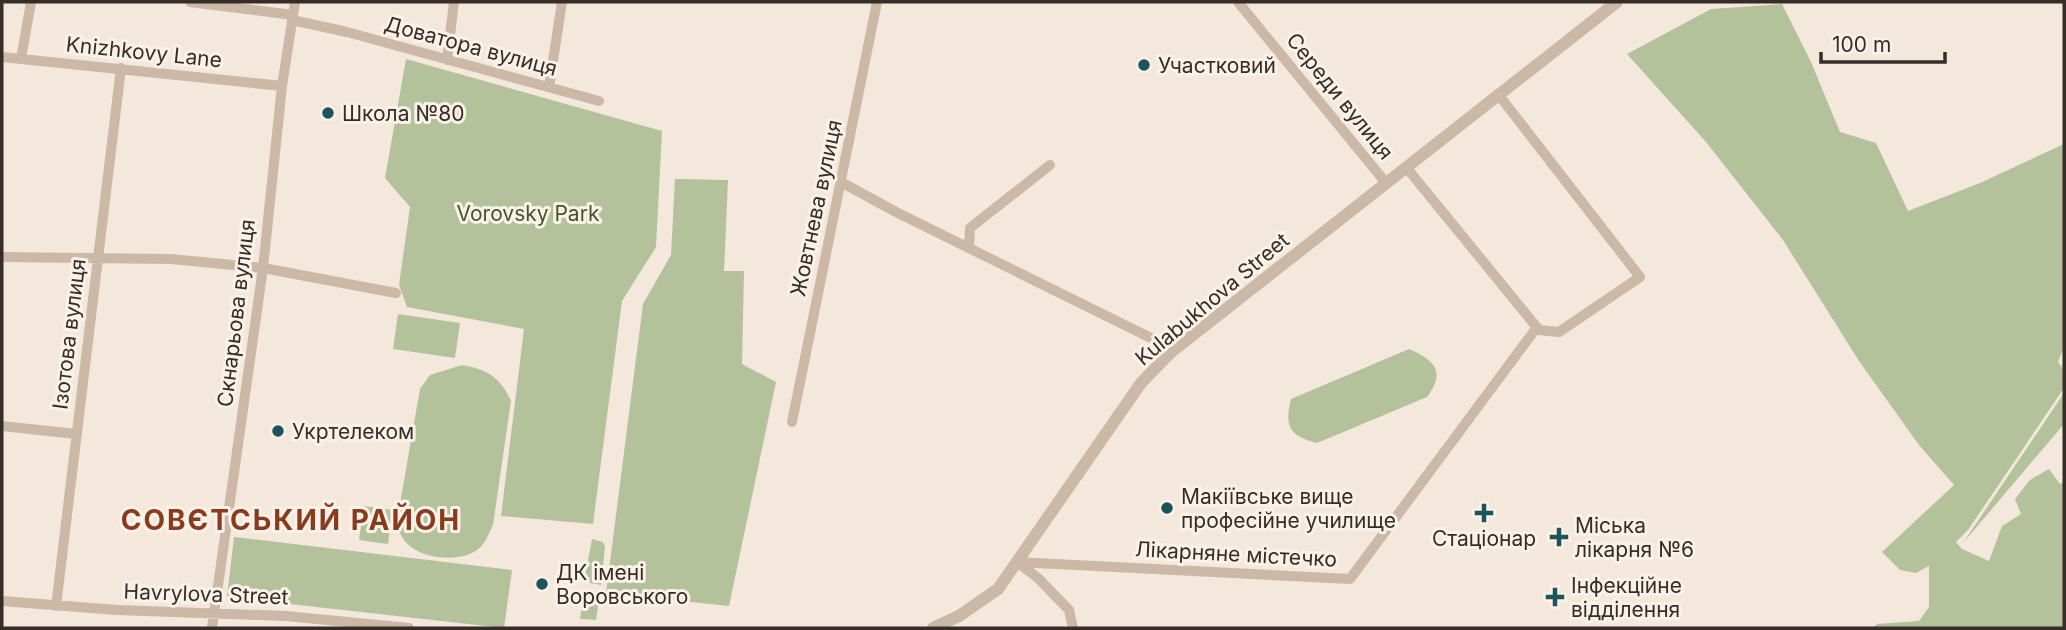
<svg xmlns="http://www.w3.org/2000/svg" width="2066" height="630" font-family="Inter,sans-serif">
<style>
.green{fill:#b4c29b}
.lines{fill:none;stroke-linecap:round;stroke-linejoin:round}
.minor{stroke:#cbb8a7;stroke-width:10}
.tertiary{stroke:#cbb8a7;stroke-width:12}
.poi-dot{fill:#1c545a;stroke:#faf2e8;stroke-width:2.5}
.labels{text-anchor:middle;dominant-baseline:central;stroke-width:6;stroke-linejoin:round;paint-order:stroke}
.street-label{font-size:21px;fill:#372d28;stroke:#faf2e8}
.poi-label{font-size:21px;fill:#372d28;stroke:#faf2e8;text-anchor:start}
.park-label{font-size:21px;fill:#45562b;stroke:#faf2e8}
.district-label{font-size:28px;font-weight:bold;letter-spacing:2px;fill:#893b1e;stroke:#faf2e8}
</style>
<rect width="100%" height="100%" fill="#f3e8db"/>
<path class="green" d="M1782,4L1811,62L1840,132L1876,143L1908,211L1980,183L2064,144V347L2058,362L2064,370V388L1968,530L1956,542L1962,549L1989,561L2002,526L2021,514L2015,499L2030,480L2049,469L2060,484L2064,482V628H1873L1877,624L1919,621L1929,607V566L1916,573L1900,570L1882,552L1954,485L1919,445L1859,361L1783,240L1706,142L1627,54L1711,9Z
M406,59L662,131L656,247L622,301L593,524L501,516L524,329L407,307L399,285L410,207L385,178Z
M675,179L728,180L724,271H744L742,364L776,382L729,606L606,593L643,304L671,255Z
M398,314L460,323L455,358L393,349Z
M1409,349C1435,360 1446,372 1427,397L1317,443C1290,436 1284,427 1291,399Z
M462,365C487,369 501,378 511,401L493,525C488,535 484,547 474,552C454,563 414,558 402,537C399,533 399,526 397,521L420,389L430,375Z
M2064,393V424L1963,543L2060,399Z
M364,506L392,510L388,544L359,540Z
M234,537L512,570L504,628L227,597Z
M592,539L603,542L605,547L601,585L590,583L585,576Z
M584,590L600,592L596,620L580,619Z"/>
<g class="lines">
<path class="minor" d="M190,2L293,15
M1238,2L1386,183
M292,20L347,32L599,101
M2,57L282,86
M21,59L31,2
M447,60L454,2
M549,87L562,2
M1406,167L1539,330L1559,332L1640,277L1498,94
M841,182L896,212L1153,339L1170,353
M969,248L970,228L1050,165
M2,257L171,259L263,268L396,293
M792,422L877,2
M2,426L76,434
M1016,562L1350,579L1537,327
M1017,562L1038,578L1069,610L1073,628
M2,601L117,610L286,616L409,628
M56,606L121,68
M212,628L263,268L282,86L295,2"/>
<path class="tertiary" d="M933,628L959,616L998,589L1141,383L1170,353L1617,2"/>
</g>
<g class="poi-dot">
<circle cx="1144" cy="65" r="7"/>
<circle cx="328" cy="113" r="7"/>
<circle cx="278" cy="431" r="7"/>
<circle cx="1167" cy="508" r="7"/>
<path d="M1480.5 502.5h7v7h7v7h-7v7h-7v-7h-7v-7h7z"/>
<path d="M1555.5 526.5h7v7h7v7h-7v7h-7v-7h-7v-7h7z"/>
<circle cx="542" cy="584" r="7"/>
<path d="M1551.5 586.5h7v7h7v7h-7v7h-7v-7h-7v-7h7z"/>
</g>
<g class="labels">
<g class="street-label">
<text transform="translate(471 46) rotate(15)">Доватора вулиця</text>
<text transform="translate(144 52) rotate(6)">Knizhkovy Lane</text>
<text transform="translate(1340 96) rotate(51)">Середи вулиця</text>
<text transform="translate(816 208) rotate(-78)">Жовтнева вулиця</text>
<text transform="translate(1212 299) rotate(-40)">Kulabukhova Street</text>
<text transform="translate(236 313) rotate(-83)">Скнарьова вулиця</text>
<text transform="translate(69 334) rotate(-83)">Ізотова вулиця</text>
<text transform="translate(1236 554) rotate(3)">Лікарняне містечко</text>
<text transform="translate(206 594) rotate(2)">Havrylova Street</text>
</g>
<g class="poi-label">
<text x="1158" y="65">Участковий</text>
<text x="342" y="113">Школа №80</text>
<text x="292" y="431">Укртелеком</text>
<text x="1181" y="496">Макіївське вище<tspan x="1181" dy="24">професійне училище</tspan></text>
<text x="1575" y="525">Міська<tspan x="1575" dy="24">лікарня №6</tspan></text>
<text x="1484" y="538" text-anchor="middle">Стаціонар</text>
<text x="556" y="572">ДК імені<tspan x="556" dy="24">Воровського</tspan></text>
<text x="1571" y="585">Інфекційне<tspan x="1571" dy="24">відділення</tspan></text>
</g>
<g class="park-label">
<text x="528" y="213">Vorovsky Park</text>
</g>
<g class="district-label">
<text x="291" y="520">СОВЄТСЬКИЙ РАЙОН</text>
</g>
</g>
<rect width="2066" height="630" fill="none" stroke="#372d28" stroke-width="7"/>
<path d="M1821 52v10h124v-10" fill="none" stroke="#372d28" stroke-width="3.5"/>
<text x="1832" y="52" font-size="21" fill="#372d28" stroke="#faf2e8" stroke-width="5" paint-order="stroke">100 m</text>
</svg>
